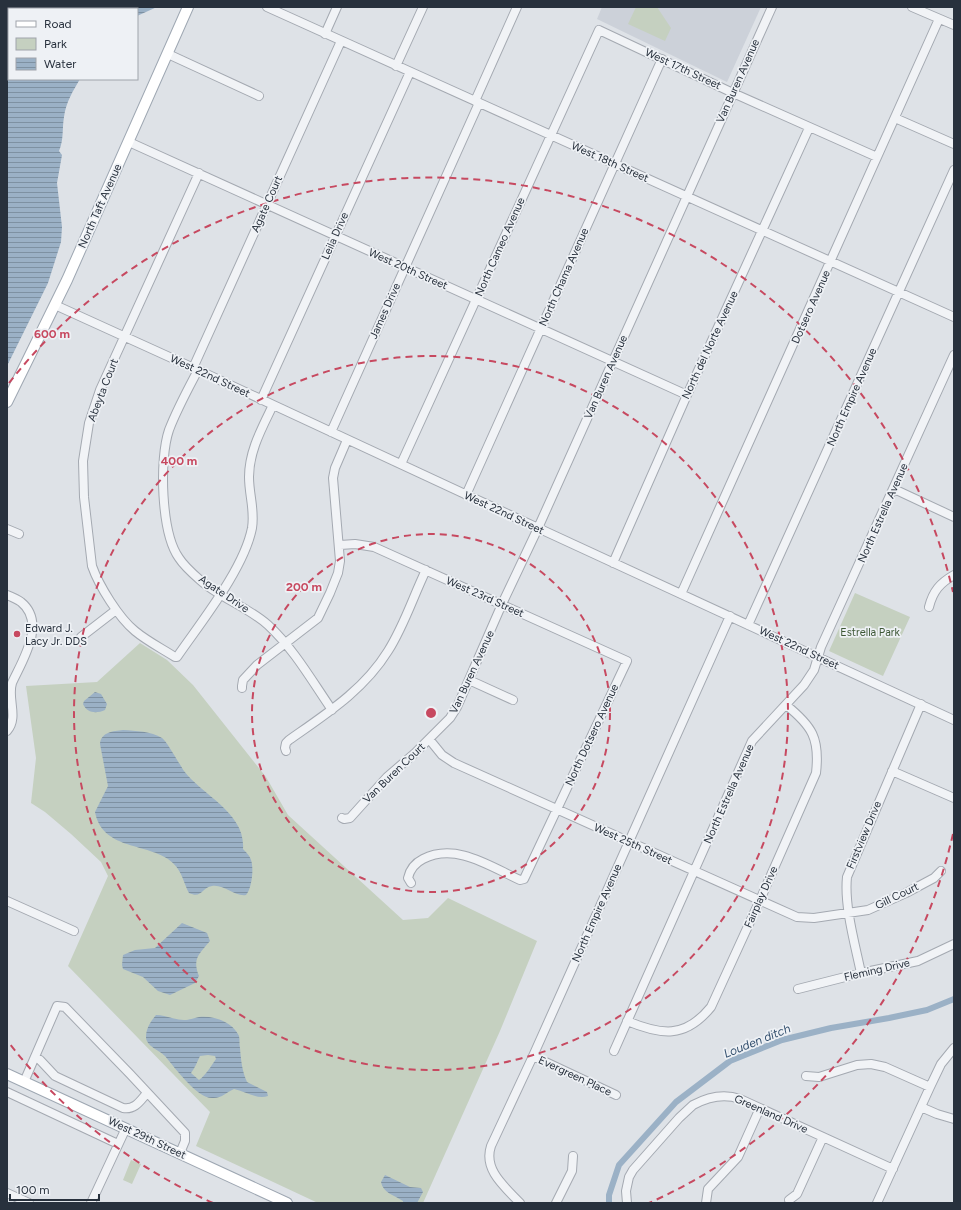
<svg xmlns="http://www.w3.org/2000/svg" width="961" height="1210" font-family="Figtree,sans-serif">
<style>
.built{fill:#ccd1d9}
.green{fill:#c5d0c0}
.water{fill:url(#water-rules);fill-rule:evenodd}
.lines{fill:none;stroke-linecap:round;stroke-linejoin:round}
.canal{stroke:#9bb1c6;stroke-width:6}
.minor-casing{stroke:#a4a9b1;stroke-width:10}
.major-casing{stroke:#9ea7b2;stroke-width:12}
.minor{stroke:#f1f3f6;stroke-width:8}
.major{stroke:#fff;stroke-width:10}
.ring{fill:none;stroke:#c74960;stroke-width:2;stroke-dasharray:7 5}
.poi-dot{fill:#c74960;stroke:#eef1f5;stroke-width:1.5}
.labels{text-anchor:middle;dominant-baseline:central;stroke-width:3.5;stroke-linejoin:round;paint-order:stroke}
.street-label{font-size:11px;fill:#28313d;stroke:#eef1f5}
.poi-label{font-size:11px;fill:#28313d;stroke:#eef1f5;text-anchor:start}
.park-label{font-size:11px;fill:#3e5836;stroke:#eef1f5}
.water-label{font-size:12px;font-style:italic;fill:#35516f;stroke:#eef1f5}
.centre{fill:#c74960;stroke:#eef1f5;stroke-width:2}
.ring-label{font-size:12px;text-anchor:middle;font-weight:bold;fill:#c74960;stroke:#eef1f5;stroke-width:3.5;stroke-linejoin:round;paint-order:stroke}
</style>
<defs>
<pattern id="water-rules" width="6" height="5" patternUnits="userSpaceOnUse"><rect width="6" height="5" fill="#9bb1c6"/><path d="M0 2.5h6" fill="none" stroke="#7e91a2"/></pattern>
</defs>
<rect width="100%" height="100%" fill="#dee2e7"/>
<path class="built" d="M602,7H761L727,82L597,19Z"/>
<path class="green" d="M636,7H657L671,28L665,41L628,24Z
M855,593L910,617L883,676L829,651Z
M140,643L167,660L193,685L266,777L288,815L403,920L428,918L448,898L537,941L500,1031L423,1203H318L196,1146L210,1112L68,966L108,876L101,862L71,834L45,812L31,803L36,758L26,686L97,682Z
M131,1160L141,1164L132,1184L123,1180Z"/>
<path class="water" d="M7,7H157L137,16V9H9V79H80C73,91 66,102 64,117C62,128 64,140 59,151L62,155L57,183L62,227L61,242L48,283L7,366Z
M95,692L101,694L107,704L105,710C96,714 87,713 83,704L84,701Z
M123,730C136,731 151,731 162,738C166,740 180,765 184,771C202,795 246,813 243,849C246,852 250,856 251,860C254,868 252,888 246,895C235,897 224,884 212,886C201,888 202,899 189,893C182,879 182,869 168,859C144,843 102,849 95,812L108,786L100,744C101,732 113,731 123,730Z
M182,923L207,933L210,941C199,954 192,959 199,976L195,983L170,995L158,991L143,977L123,969L122,965L123,955L135,950L155,948Z
M156,1015C166,1015 174,1020 184,1020C190,1020 193,1018 199,1017C213,1015 233,1022 239,1036C240,1040 239,1044 240,1048C241,1060 242,1071 247,1082L267,1092L268,1096C257,1100 245,1091 234,1089C227,1092 221,1099 212,1098C197,1098 175,1068 165,1056C159,1050 146,1046 146,1037C146,1028 151,1021 156,1015ZM208,1055L215,1056L216,1059C211,1066 206,1075 199,1080L191,1073C195,1068 197,1062 200,1056Z
M385,1175L410,1187L421,1188L423,1192L417,1203H403V1201C394,1195 383,1193 381,1182Z"/>
<g class="lines">
<path class="canal" d="M609,1203V1195L619,1165L676,1102L730,1061L782,1040L831,1028L889,1018L927,1010L954,999"/>
<defs>
<path id="minor" d="M267,7L954,317
M912,7L954,25
M325,34L337,7
M168,54L259,96
M396,66L423,7
M475,101L517,7
M895,118L954,144
M129,142L687,395
M199,173L100,390L89,423L83,461L84,497L92,566C99,586 119,618 135,631C147,641 161,648 175,657H177C201,622 244,569 252,528C255,510 249,495 249,477C249,451 262,428 273,405
M55,305L198,370L538,528L954,720
M193,368L341,41
M198,370C188,389 177,409 169,430C159,459 161,533 179,558C184,566 192,573 200,580C220,598 248,607 268,625C294,649 312,681 332,710
M261,400L410,72
M331,432L479,103
M401,464L599,30L733,93L877,157
M894,489L954,517
M466,495L662,59
M7,529L19,534
M340,545L355,544L374,547L627,661L524,879L520,880C491,867 456,842 423,859C415,863 410,869 408,878L411,883
M613,563L687,395L809,128
M681,594L939,19
M7,595C12,597 17,599 21,602C47,623 22,661 12,683C7,699 19,717 7,731
M929,607C933,591 940,583 954,575
M748,625L954,170
M81,637L116,610
M469,680L513,700
M242,688V686L243,680L257,665L318,618L330,593L338,573L340,561L333,478L335,468L347,440
M429,739L442,755L454,763L797,917L814,918L868,910L906,893L934,878L941,871
M286,751L285,748L286,743L289,740C326,714 364,690 388,651C404,626 413,597 426,570
M892,771L954,798
M342,818L344,819L350,818L387,777L415,753L450,718L457,707L502,604L538,528L772,7
M7,901L74,931
M861,973C855,944 844,906 847,877L921,704
M798,989L861,973L918,961L954,944
M627,1021C661,1035 685,1039 711,1007L760,900L816,773C820,738 812,726 786,705
M614,1051L752,741L804,685L814,670L821,647L954,355
M533,1056L616,1095
M35,1057L40,1060L55,1076L123,1108C135,1110 140,1101 147,1093
M806,1076L819,1077L857,1065L871,1064L885,1067L930,1087
M24,1082L57,1006L65,1007L130,1074L185,1133V1141L180,1153
M7,1092L118,1144
M921,1107L937,1114L954,1119
M7,1193L29,1203
M789,1200L797,1194L823,1137
M91,1203L126,1128
M520,1203C505,1187 483,1170 491,1146L533,1056L730,616
M556,1203L572,1171L573,1156
M627,1203L626,1191L629,1177L633,1170L679,1118L693,1105C708,1097 723,1093 740,1099L893,1169
M706,1203L708,1189L738,1157L760,1108
M877,1203L930,1087L941,1064L954,1048"/>
<path id="major" d="M7,402L67,280L188,7
M7,1074L287,1203"/>
</defs>
<use href="#minor" class="minor-casing"/>
<use href="#major" class="major-casing"/>
<use href="#minor" class="minor"/>
<use href="#major" class="major"/>
</g>
<g class="ring">
<circle cx="431" cy="713" r="179"/>
<circle cx="431" cy="713" r="357"/>
<path d="M953 834A536 536 0 0 1 649 1203M213 1203A536 536 0 0 1 9 1043M9 383A536 536 0 0 1 953 592"/>
</g>
<circle class="poi-dot" cx="17" cy="634" r="4"/>
<g class="labels">
<g class="street-label">
<text transform="translate(683 69) rotate(25)">West 17th Street</text>
<text transform="translate(738 81) rotate(-66)">Van Buren Avenue</text>
<text transform="translate(610 162) rotate(24)">West 18th Street</text>
<text transform="translate(267 204) rotate(-66)">Agate Court</text>
<text transform="translate(100 206) rotate(-66)">North Taft Avenue</text>
<text transform="translate(335 236) rotate(-66)">Leila Drive</text>
<text transform="translate(500 247) rotate(-66)">North Cameo Avenue</text>
<text transform="translate(408 269) rotate(24)">West 20th Street</text>
<text transform="translate(564 277) rotate(-66)">North Chama Avenue</text>
<text transform="translate(811 307) rotate(-66)">Dotsero Avenue</text>
<text transform="translate(385 311) rotate(-66)">James Drive</text>
<text transform="translate(710 345) rotate(-65)">North del Norte Avenue</text>
<text transform="translate(210 376) rotate(25)">West 22nd Street</text>
<text transform="translate(606 377) rotate(-66)">Van Buren Avenue</text>
<text transform="translate(103 390) rotate(-69)">Abeyta Court</text>
<text transform="translate(852 397) rotate(-66)">North Empire Avenue</text>
<text transform="translate(504 513) rotate(25)">West 22nd Street</text>
<text transform="translate(883 513) rotate(-66)">North Estrella Avenue</text>
<text transform="translate(224 594) rotate(34)">Agate Drive</text>
<text transform="translate(485 597) rotate(24)">West 23rd Street</text>
<text transform="translate(799 648) rotate(25)">West 22nd Street</text>
<text transform="translate(472 672) rotate(-65)">Van Buren Avenue</text>
<text transform="translate(592 735) rotate(-65)">North Dotsero Avenue</text>
<text transform="translate(394 773) rotate(-44)">Van Buren Court</text>
<text transform="translate(729 794) rotate(-66)">North Estrella Avenue</text>
<text transform="translate(864 835) rotate(-67)">Firstview Drive</text>
<text transform="translate(633 844) rotate(24)">West 25th Street</text>
<text transform="translate(897 896) rotate(-26)">Gill Court</text>
<text transform="translate(761 897) rotate(-66)">Fairplay Drive</text>
<text transform="translate(597 913) rotate(-66)">North Empire Avenue</text>
<text transform="translate(877 970) rotate(-13)">Fleming Drive</text>
<text transform="translate(575 1076) rotate(25)">Evergreen Place</text>
<text transform="translate(771 1114) rotate(24)">Greenland Drive</text>
<text transform="translate(147 1138) rotate(25)">West 29th Street</text>
</g>
<g class="poi-label">
<text x="25" y="628">Edward J.<tspan x="25" dy="13">Lacy Jr. DDS</tspan></text>
</g>
<g class="park-label">
<text x="870" y="632">Estrella Park</text>
</g>
<g class="water-label">
<text transform="translate(757 1041) rotate(-22)">Louden ditch</text>
</g>
</g>
<circle cx="431" cy="713" r="6" class="centre"/>
<g class="ring-label">
<text x="52" y="338">600 m</text>
<text x="179" y="465">400 m</text>
<text x="304" y="591">200 m</text>
</g>
<rect width="961" height="1210" fill="none" stroke="#28313d" stroke-width="16"/>
<rect x="8" y="8" width="130" height="72" fill="#eef1f5" stroke="#9fa4ab"/>
<rect x="16" y="21" width="20" height="6" fill="#ffffff" stroke="#9fa4ab"/>
<text x="44" y="28" font-size="12" fill="#28313d">Road</text>
<rect x="16" y="38" width="20" height="12" fill="#c5d0c0" stroke="#9fa4ab"/>
<text x="44" y="48" font-size="12" fill="#28313d">Park</text>
<rect x="16" y="58" width="20" height="12" fill="url(#water-rules)" stroke="#9fa4ab"/>
<text x="44" y="68" font-size="12" fill="#28313d">Water</text>
<path d="M10 1194v6h89v-6" fill="none" stroke="#28313d" stroke-width="2"/>
<text x="16" y="1194" font-size="12" fill="#28313d" stroke="#eef1f5" stroke-width="3" paint-order="stroke">100 m</text>
</svg>
